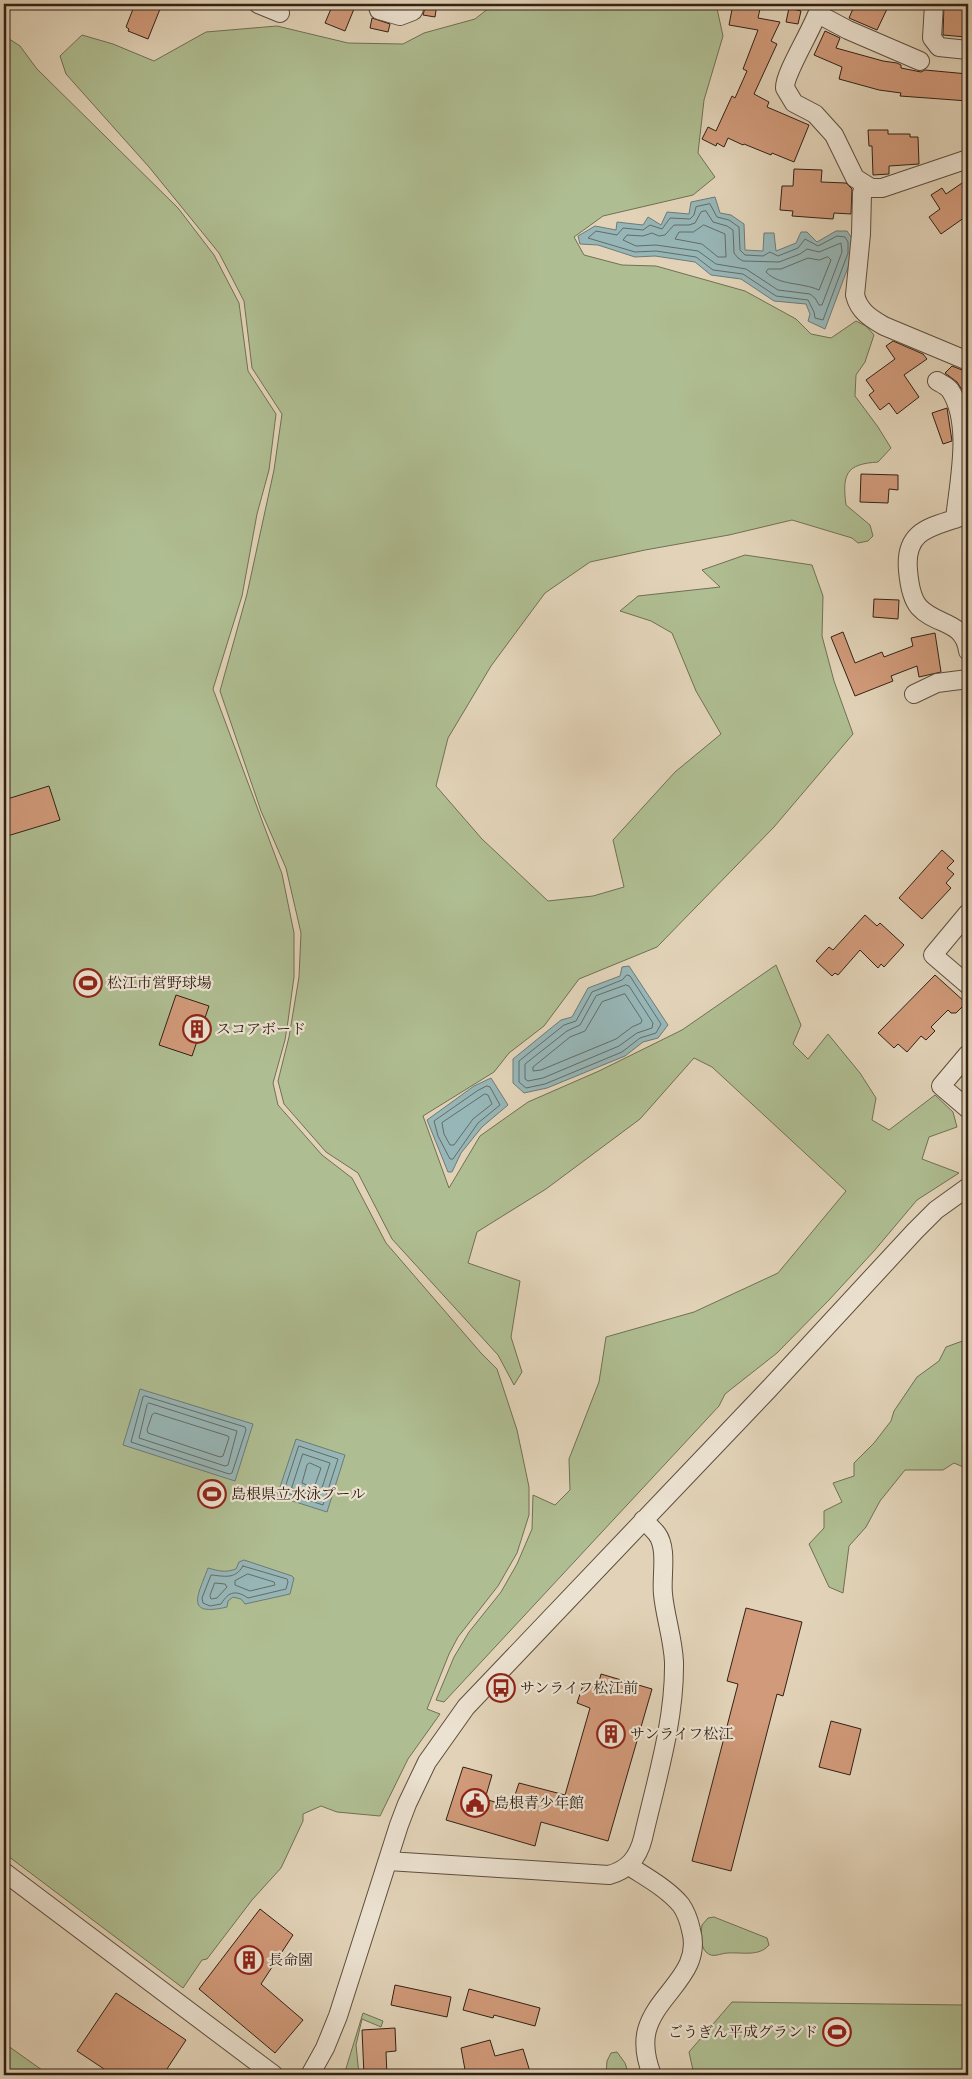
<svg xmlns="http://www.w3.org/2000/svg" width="972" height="2079" font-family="'IM FELL French Canon','Noto Serif JP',serif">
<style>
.green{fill:#afbe92;stroke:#707054}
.water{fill:#97b6b7;stroke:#6e7a76}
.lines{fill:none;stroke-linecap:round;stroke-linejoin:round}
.shore{stroke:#646c66;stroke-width:1}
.building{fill:#d19a7a;stroke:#312115}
.minor-casing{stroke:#5d4e3e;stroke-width:20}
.minor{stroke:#ece2d1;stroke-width:18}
.labels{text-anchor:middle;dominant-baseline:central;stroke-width:4.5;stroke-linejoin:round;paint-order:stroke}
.poi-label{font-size:15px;fill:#312115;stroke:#ece2d1;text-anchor:start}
</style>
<rect width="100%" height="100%" fill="#e2d3b8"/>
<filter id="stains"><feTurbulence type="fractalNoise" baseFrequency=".004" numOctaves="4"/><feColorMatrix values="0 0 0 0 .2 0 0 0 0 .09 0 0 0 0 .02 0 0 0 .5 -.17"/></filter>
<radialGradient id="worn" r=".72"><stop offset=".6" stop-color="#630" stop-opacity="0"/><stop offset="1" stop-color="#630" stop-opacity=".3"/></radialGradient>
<path class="green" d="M494,4H716L723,36L704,100L698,153L715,177L693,195L603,216L574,237L584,255L622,265L656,266L745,291L796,319L811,334L831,338L856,321L866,326L874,335L865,362L856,375L855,396L878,427L891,448L878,462C846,464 842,474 846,505L870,525L873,536L868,541L858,543L852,538L792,520L729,535L645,550L590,562L545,593L491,666L448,738L436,786L482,839L548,901L593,896L624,887L613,840L675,772L721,734L696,691L672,633L651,621L620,611L638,596L720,587L702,570L745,555L812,565L823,596L822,636L834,681L853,734L774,827L657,947L579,979L544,1026L509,1053L494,1072L423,1116L449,1188L480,1136L528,1102L599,1071L682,1030L776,965L801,1025L793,1044L808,1059L828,1034L860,1073L876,1098L872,1120L889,1130L935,1095L953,1112L957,1127L929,1137L922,1159L959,1173L917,1200L874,1251L829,1300L777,1353L725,1394L719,1406L444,1702L436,1700L454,1657L469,1632L501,1592L517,1564L532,1529L533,1495L555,1505L570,1490L569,1459L599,1382L606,1337L694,1312L778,1273L846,1191L712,1067L694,1058L640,1119L546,1189L477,1232L468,1263L520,1281L511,1337L522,1372L514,1385L498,1355L392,1239L358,1173L326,1152L284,1104L278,1081L289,1037L299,977L301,933L286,868L261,811L220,691L247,594L274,470L282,414L252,368L244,301L219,253L149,167L66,74L60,56L82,35L113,44L154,61L206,32L277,26L348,43L403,44L424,33L475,19Z
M4,33L6,37L20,46L37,69L178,208L214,255L239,303L248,371L276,414L269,470L257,514L242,596L213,689L282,874L294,933V977L288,1021L285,1040L273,1083L278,1105L322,1155L352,1178L386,1243L481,1353L497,1369L517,1430L529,1487V1515L517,1553L498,1586L458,1637L449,1654L427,1709L440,1714L408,1759L380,1816L337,1812L321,1806L303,1814V1821L281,1868L252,1900L207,1959L202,1960L183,1988L4,1853Z
M968,1339V1469L954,1463L943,1470H905L880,1501L866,1527L849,1546L843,1593L829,1587L809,1544L824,1528V1511L842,1502L833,1483L854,1476V1463L874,1443L891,1421L894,1411L917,1377L939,1361L946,1347Z
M714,1917L767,1938L769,1945C759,1957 742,1952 728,1953C720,1953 713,1959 706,1952C700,1946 701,1933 702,1925L708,1918Z
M732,2002L962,2005L968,2012V2075H694L689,2052Z
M363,2013L383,2021L381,2027L362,2019L356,2045L359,2075H344Z
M4,2043L49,2075H4Z
M617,2052L625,2063L629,2075H606L607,2061L611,2053Z"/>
<path class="water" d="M715,197L720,213L731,215L744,224L745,250L763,251L764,233H774L776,251L796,243L801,232H807L817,242L836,231H847L853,240V254L825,329L808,321L810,314L806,304L774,301L741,279L711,275L695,262L655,256L635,257L598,245L580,244L578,236L595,226L616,230L617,222L643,225L648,217L661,225L667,212L689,214L691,202Z
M629,966L668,1025L658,1038L643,1042L625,1056L547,1088L524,1093L513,1083V1059L561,1020L572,1017L588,988L620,976L622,967Z
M491,1078L508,1105L482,1127L461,1153L452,1172H448L427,1120L474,1086Z
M140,1389L253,1424L235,1481L123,1445Z
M296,1439L345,1455L327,1512L277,1496Z
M244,1560L292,1576L294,1578L290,1594L245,1604L241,1599L233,1597L228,1601L227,1607C184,1617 198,1595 208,1568C219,1571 225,1573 236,1569L239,1562Z"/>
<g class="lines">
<path class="shore" d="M710,204L717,217L729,220L739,227L740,250L745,255L763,256L770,252L778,256L798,248L805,239L818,246L837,236L845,237L848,242V253L823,320L815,318L814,312L808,300L776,296L743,274L713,270L696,257L656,251L635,252L588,238L596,231L617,235L623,228L643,230L650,225L662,229L670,218L690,219L694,215L696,207Z
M706,211L713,222L727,226L733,230L734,253L738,258L743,261L779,262L800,254L807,249L819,252L841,243L842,252L822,305H819L815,298L810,294L778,290L746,269L716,264L698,251L656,245L636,246L623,240L627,235L643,236L652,233L659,236L665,235L674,225H689L695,223L701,212Z
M704,225L725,234L726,257H718L702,244L675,239L679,232H693Z
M828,257L831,260L819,290C801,282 780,286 766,272L768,269H781L808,258L819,260Z
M627,975L630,976L661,1024L656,1033L640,1038L622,1052L545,1084L526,1088L519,1082V1061L564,1025L576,1021L592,992L622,980Z
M626,985L629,986L653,1023L652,1028L637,1033L619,1046L543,1078L528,1081L525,1079V1064L567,1031L580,1025L596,996Z
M625,994L642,1020L641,1023L632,1027L616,1039L541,1070L533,1071V1067L570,1037L585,1031L602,1002Z
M487,1086L490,1087L500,1105L478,1123L453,1159H450L438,1136L434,1121L477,1091Z
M485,1094L488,1095L492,1104L473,1119L454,1145H450L444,1134L442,1123Z
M145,1396L245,1427L246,1430L232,1473L229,1474L131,1442L143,1397Z
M149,1403L237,1431L228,1465L225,1466L139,1438L147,1405Z
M155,1413L228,1436L229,1438L223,1456L220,1457L148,1433L147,1430L152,1415Z
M299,1446L338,1459L323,1505L284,1492Z
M303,1454L330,1463L319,1497L292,1488Z
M310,1463L321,1468L314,1488L302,1483L307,1465Z
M243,1566L287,1579L288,1582L286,1589L248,1598C236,1590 229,1591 221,1604L210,1606L203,1603L202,1598L211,1575C224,1576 235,1580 243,1566Z
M248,1574L274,1582L275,1585L250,1591L235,1585V1581Z
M215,1583L225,1584L227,1587L217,1598L211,1599L210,1596Z"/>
</g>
<path class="building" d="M135,4H162L148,39L128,31L129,29L126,27Z
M333,4H356L345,31L325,23Z
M426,4H437L435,17L423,15Z
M733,4H761L758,18L780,22L771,41L777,44L754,94L769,102L767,107L809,125L794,162L772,153L771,155L744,144L743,145L728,138L724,147L717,143L716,146L702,139L708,127L716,131L732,96L735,98L747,71L743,69L758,30L729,25Z
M855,4H876L887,9L877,30L849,18Z
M944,4H968L966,37L943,35Z
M789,8L801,11L798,24L786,22Z
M372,18L390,24L388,32L370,28Z
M825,31L840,38L836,48L883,61L897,63L901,65V68L921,72L925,70L968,74V101L900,96L901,93L879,90L839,79L842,67L814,55Z
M868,130H888V134H910V137H918L919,164L889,166V174L873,175L872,146H869Z
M794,169L822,170L821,182L846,183L852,189L851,214L834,213L833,219L792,216L793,211L780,210L782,186H793Z
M968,179V215L941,234L929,217L940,209L931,195L942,188L946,194Z
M893,341L923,354L927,359L904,375L919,397L897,414L889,403L880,410L869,395L874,391L866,380L895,359L886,346Z
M952,366L962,370L968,376V399L957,382L945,373Z
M947,408L952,441L943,444L932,413Z
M861,474L898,475V490L889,489L888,503L860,502Z
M874,599L899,600L898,619L873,617Z
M843,632L855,663L882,652L884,657L913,646L911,638L935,633L941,672L919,677L917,666L891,676L893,681L855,696L831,637Z
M49,786L60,820L4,837V800Z
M942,850L954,861L947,868L954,874L946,883L951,888L922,919L899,898Z
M865,915L877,926L880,923L904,945L884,967L881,964L878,968L860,950L838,975L835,973L832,976L816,961L829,947L833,950Z
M935,975L966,1003L956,1013H951L948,1010L931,1027L935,1031L926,1040L921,1036L907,1052L898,1044L894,1048L878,1033Z
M176,995L209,1006L192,1056L159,1045Z
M746,1608L802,1622L783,1696L777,1694L731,1871L692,1861L738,1684L727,1681Z
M601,1674L652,1689L608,1841L541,1822L535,1846L446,1820L463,1767L492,1775L485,1799L511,1807L519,1783L565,1795L590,1708L577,1703L584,1682L598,1686Z
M831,1721L861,1729L850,1775L819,1767Z
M260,1909L293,1935L261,1984L303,2020L275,2053L199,1989Z
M395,1985L451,1997L447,2017L391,2005Z
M469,1989L540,2008L535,2026L494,2015L493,2018L463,2010Z
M116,1993L186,2040L163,2075H113L77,2051Z
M395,2028L396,2051L386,2052L387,2075H364L362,2030Z
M490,2040L495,2056L523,2049L531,2075H466L461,2048Z"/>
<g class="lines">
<defs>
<path id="minor" d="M258,4L280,13
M377,4L379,10L400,16L413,11L416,4
M821,4C815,26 784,73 785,88L794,103L815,114L834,135L855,178L871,188H882L968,159
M934,4L932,38L939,47L968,50
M818,14L848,30L920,61
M864,185L862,193L861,234L855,295C859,311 870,318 884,326L968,361
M937,381C942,384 947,386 950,390C972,423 959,481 955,519
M968,514C937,527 904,526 908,570C909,582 911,598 919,607C936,626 964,620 968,651
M914,694L937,683L968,679
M968,913L933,955L968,985
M968,1054L941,1086L968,1109
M388,1861L609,1875C628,1870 638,1858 643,1838C656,1781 675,1721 674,1662C673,1639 665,1616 663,1594C661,1576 668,1549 657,1534C653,1529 648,1524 643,1520
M629,1866C646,1877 668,1889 681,1905C686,1912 689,1921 691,1930C703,1973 657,1993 647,2030C643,2045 647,2062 652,2075
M4,1872L274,2075
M310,2075L325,2048L338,2016L399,1825L407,1804L427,1762L466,1707L767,1391L915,1231L936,1210L968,1187"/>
</defs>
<use href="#minor" class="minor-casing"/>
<use href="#minor" class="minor"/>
</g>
<defs>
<symbol id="stadium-ring" viewBox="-11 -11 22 22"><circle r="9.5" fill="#ece2d1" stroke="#8f2418" stroke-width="1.5"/><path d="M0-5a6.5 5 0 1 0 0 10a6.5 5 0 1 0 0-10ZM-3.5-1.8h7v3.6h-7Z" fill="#8f2418"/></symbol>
<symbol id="building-ring" viewBox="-11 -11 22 22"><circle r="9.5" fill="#ece2d1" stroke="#8f2418" stroke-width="1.5"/><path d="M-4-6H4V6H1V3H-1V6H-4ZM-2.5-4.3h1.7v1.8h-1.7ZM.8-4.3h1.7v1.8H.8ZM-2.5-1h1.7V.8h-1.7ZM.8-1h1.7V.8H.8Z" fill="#8f2418"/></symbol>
<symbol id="bus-ring" viewBox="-11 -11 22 22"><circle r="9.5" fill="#ece2d1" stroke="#8f2418" stroke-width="1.5"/><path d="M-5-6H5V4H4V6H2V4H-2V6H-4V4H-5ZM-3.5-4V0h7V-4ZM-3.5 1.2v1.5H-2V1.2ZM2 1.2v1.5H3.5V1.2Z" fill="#8f2418"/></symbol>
<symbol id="civic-ring" viewBox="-11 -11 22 22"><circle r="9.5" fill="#ece2d1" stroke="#8f2418" stroke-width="1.5"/><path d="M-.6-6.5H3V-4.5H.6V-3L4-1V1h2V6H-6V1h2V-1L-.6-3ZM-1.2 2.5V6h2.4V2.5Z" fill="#8f2418"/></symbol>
</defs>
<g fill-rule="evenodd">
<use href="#stadium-ring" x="72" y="967" width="32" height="32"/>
<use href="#building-ring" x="181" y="1013" width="32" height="32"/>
<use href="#stadium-ring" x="196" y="1478" width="32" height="32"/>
<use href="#bus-ring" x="485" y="1672" width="32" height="32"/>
<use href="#building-ring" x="595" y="1718" width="32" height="32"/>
<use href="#civic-ring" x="459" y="1787" width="32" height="32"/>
<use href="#building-ring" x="233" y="1944" width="32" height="32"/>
<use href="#stadium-ring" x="821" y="2016" width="32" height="32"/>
</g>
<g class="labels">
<g class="poi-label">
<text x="107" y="983">松江市営野球場</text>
<text x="216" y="1029">スコアボード</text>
<text x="231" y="1494">島根県立水泳プール</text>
<text x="520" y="1688">サンライフ松江前</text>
<text x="630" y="1734">サンライフ松江</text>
<text x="494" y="1803">島根青少年館</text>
<text x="268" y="1960">長命園</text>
<text x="818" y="2032" text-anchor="end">ごうぎん平成グランド</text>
</g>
</g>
<rect width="972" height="2079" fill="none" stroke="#e2d3b8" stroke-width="20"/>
<rect x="5" y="5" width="962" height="2069" fill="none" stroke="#312115" stroke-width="2.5"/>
<rect x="10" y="10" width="952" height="2059" fill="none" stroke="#312115"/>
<rect width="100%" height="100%" filter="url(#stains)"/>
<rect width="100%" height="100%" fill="url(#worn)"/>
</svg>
